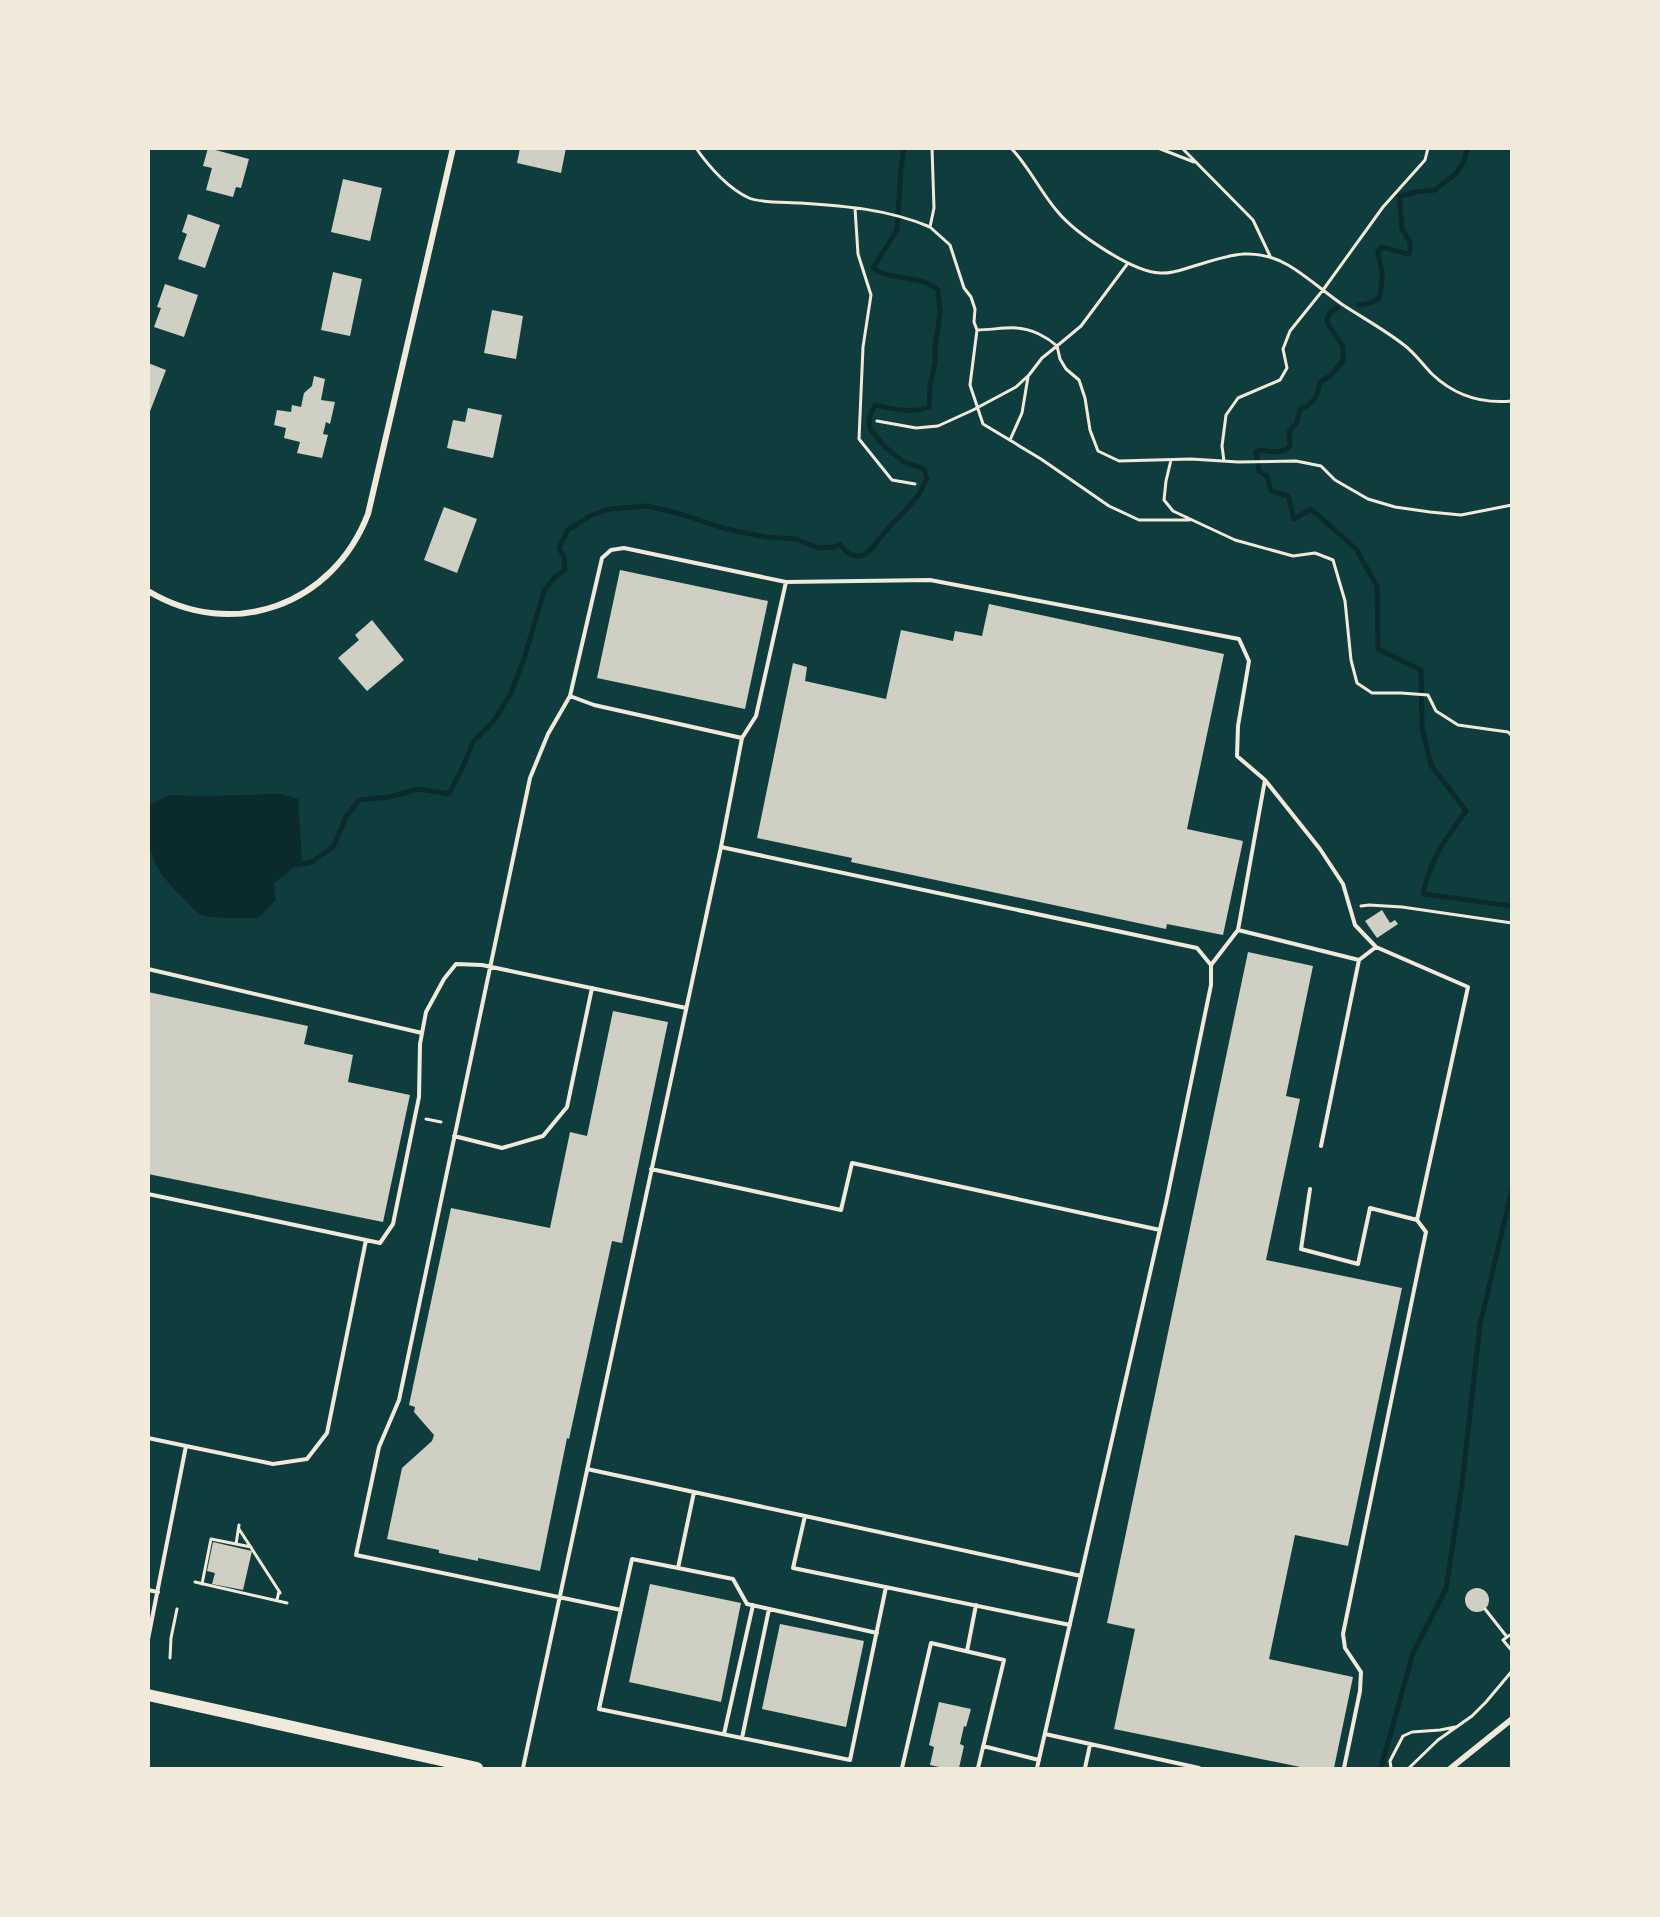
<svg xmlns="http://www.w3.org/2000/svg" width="1660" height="1917" font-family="Lora,serif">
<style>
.water{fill:#0a2a2b}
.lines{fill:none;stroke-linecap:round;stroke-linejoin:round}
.stream{stroke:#0a2a2b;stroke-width:5}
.building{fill:#cfcfc3}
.path{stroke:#f1e9da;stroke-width:3}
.service{stroke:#f1e9da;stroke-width:4}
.minor{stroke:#f1e9da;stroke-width:6}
.primary{stroke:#f1e9da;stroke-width:12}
</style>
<rect width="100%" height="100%" fill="#0f3d3e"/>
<path class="water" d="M281,794L298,799L302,860L274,884L276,900L258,918C245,918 214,919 202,915C196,913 190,905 185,900C153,870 143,848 150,805L169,795L204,796Z"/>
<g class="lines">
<path class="stream" d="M1359,305L1370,303L1379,298C1382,289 1383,276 1381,267C1380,261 1378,257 1378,251L1382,247L1408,254L1410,252V242L1402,229L1399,196L1416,192L1435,190L1455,174L1463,163L1468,148
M1337,308C1331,312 1327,314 1327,322L1343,347V361L1330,376L1320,382C1317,397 1315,403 1300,409L1297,422L1289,432L1290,446C1282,454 1271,452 1261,450L1256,452L1259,471L1267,476L1271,491L1288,496L1294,519L1311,509L1356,549L1377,586L1378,649L1421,670L1422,727L1431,765L1466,811C1444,841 1431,858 1423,894L1512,906
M293,862L297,865L312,862L333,847L346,817L359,800L389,797L418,789L449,794L462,769L473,742L493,722L510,695L524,659L544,591L555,577L565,570L564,557L559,548L568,530L590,516L610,509L647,506L681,514L726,529L765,537L796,539L818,548L835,547L840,544C844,551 854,559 864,555C869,553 874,546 877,542C889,525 906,512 918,495C922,490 924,484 927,478L924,469L904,462L885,447L870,429L869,417L875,405C893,409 911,414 929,407L930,386L935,362V345L938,328L940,311L938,290C921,274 892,282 873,268L897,230L901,169L904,148
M1381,1768L1413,1653L1446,1589L1462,1484L1480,1325L1512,1189"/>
</g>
<path class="building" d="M208,148L249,159L241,188L236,187L233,197L206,190L212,168L203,166Z
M520,148H566L561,173L517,163Z
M343,179L382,188L370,241L331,232Z
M188,214L220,225L205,268L178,259L187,234L182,232Z
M333,272L362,279L350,336L321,330Z
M165,284L198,295L184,337L154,327L161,308L157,307Z
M492,310L523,316L516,359L484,353Z
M148,363L166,370L149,414H148Z
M314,376L325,379L321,400L335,402L330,424L326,422L323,434L328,435L322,458L297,453L300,442L284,438L286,428L274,425L277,410L291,412L292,405L301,407L304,393L312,386Z
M468,408L502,415L493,458L447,448L453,420L465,422Z
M444,507L477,519L457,573L424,560Z
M620,570L768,601L745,709L597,678Z
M989,604L1224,654L1187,829L1243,841L1223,935L1167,924L1166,929L851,862L852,858L757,838L793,663L807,667L805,681L886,699L901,630L953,641L955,631L982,636Z
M372,620L404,660L367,691L338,658L359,640L355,635Z
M1382,910L1390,923L1395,920L1398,924L1377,938L1365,921Z
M1248,952L1313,966L1286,1096L1300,1099L1266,1260L1402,1288L1348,1546L1295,1535L1269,1659L1353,1677L1334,1768H1305L1114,1729L1135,1629L1107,1623Z
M148,992L308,1026L304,1044L353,1055L348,1082L410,1095L383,1222L148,1174Z
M613,1011L668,1022L622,1243L612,1241L569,1439L567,1438L540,1571L478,1558V1561L439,1553V1550L387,1539L402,1468L432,1441L434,1435L414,1412L415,1407L409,1405L451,1208L550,1228L570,1132L587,1136Z
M213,1542L252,1551L243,1590L212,1584L215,1573L207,1571Z
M650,1584L741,1603L721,1702L629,1682Z
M1465 1600a12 12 0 1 1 24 0a12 12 0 1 1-24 0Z
M780,1624L864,1641L846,1727L762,1709Z
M939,1702L971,1709L966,1727L964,1726L960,1744L964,1746L959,1768H944L930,1765L934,1747L929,1745Z"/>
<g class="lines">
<path class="path" d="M696,148C709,167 729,189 749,198C760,203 787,202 800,203C845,206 888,209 930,227
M1011,148C1029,167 1040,191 1057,211C1075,233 1132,272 1160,273C1171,274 1181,270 1191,267C1227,256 1253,245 1288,265C1307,276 1324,292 1343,305C1363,318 1385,330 1404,345C1415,353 1423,365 1432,374C1454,395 1482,404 1512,401
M1158,148L1194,162
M1182,148L1253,220L1270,256
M855,208L858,254L871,295L863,347L859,439L892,480L915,484
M1128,263L1081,326L1057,346L1060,359L1066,369L1079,380L1085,398L1090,430L1098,451L1119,461L1191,459L1238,462L1296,461L1321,466L1335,480L1368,499L1395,507L1430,512L1461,515L1512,505
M977,330L970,385L983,424L1041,459L1109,506L1139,520H1189
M877,421L916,428L938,426L973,410L1016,387L1029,375L1042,358L1057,346C1047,337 1032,329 1017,328C1006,327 990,330 977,330L974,322L975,309L971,297L964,288L950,245L930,227L934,208L932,148
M1010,440L1022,413L1028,377
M1171,460L1166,481L1164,500L1173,511L1235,540L1293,556L1315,553L1333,560L1345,601L1351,660L1357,683L1372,693H1401L1428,695L1436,711L1458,725L1508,732L1512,736
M1224,461L1222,446L1226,415L1238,398L1280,380L1287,368L1283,349L1290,331L1323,290L1383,207L1425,160L1428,148
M1361,906L1369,905L1402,907L1512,923
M426,1119L441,1122
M239,1529L279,1591
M236,1544L239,1525
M195,1582L287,1603
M202,1584L211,1539L251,1547
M277,1600L279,1591L280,1593
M1485,1609L1507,1637L1503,1640L1512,1651
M1507,1637L1510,1635L1512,1636
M170,1658L171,1638L177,1609
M1391,1768L1390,1761L1403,1736L1412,1732L1440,1730L1455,1727
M1409,1768L1438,1740L1472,1716L1486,1702L1512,1671"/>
<path class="service" d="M742,738L756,716L786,582
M721,847L1197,948L1211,965V985L1166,1203L1037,1768
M1238,930L1265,780
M1211,965L1238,930L1359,960L1376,947L1468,987L1417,1220L1370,1208L1358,1264L1301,1249L1310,1189
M148,969L422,1033
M454,1136L502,1148L543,1136L567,1107L592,988
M1321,1146L1359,960
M651,1169L841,1210L852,1163L1160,1230
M148,1194L380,1243L393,1224L419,1097L420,1044L426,1012L444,979L456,964L482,965L686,1008
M148,1438L186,1446
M587,1469L805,1516L793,1568L1070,1625
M694,1492L678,1568L632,1559L599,1709L850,1760L886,1587
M805,1516L1081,1576
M678,1568L733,1579L747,1604L877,1633
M148,1590L158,1592
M621,1610L356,1555L379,1447L399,1400L530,778L548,734L570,696L602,558L611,550L624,548L786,582L930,580L1239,639L1249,661L1238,726L1237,756L1265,780L1320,849L1343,884L1355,925L1376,947
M148,1639L186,1446L273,1464L307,1459L327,1433L366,1240
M967,1651L976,1605
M724,1734L753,1605
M1045,1734L1199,1768
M742,1738L769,1609
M983,1746L1039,1760
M523,1768L721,847L742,738L594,705L570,696
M902,1768L931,1643L1004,1660L978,1768
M1085,1768L1090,1745
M1344,1768L1360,1691L1361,1672L1345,1648L1343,1634L1426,1232L1417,1220"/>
<path class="minor" d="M148,591C233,642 333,605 368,514L453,148
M1451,1768L1512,1719"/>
<path class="primary" d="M148,1695L477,1768"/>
</g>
<rect width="1660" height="1917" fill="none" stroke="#f1e9da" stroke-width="300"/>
</svg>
